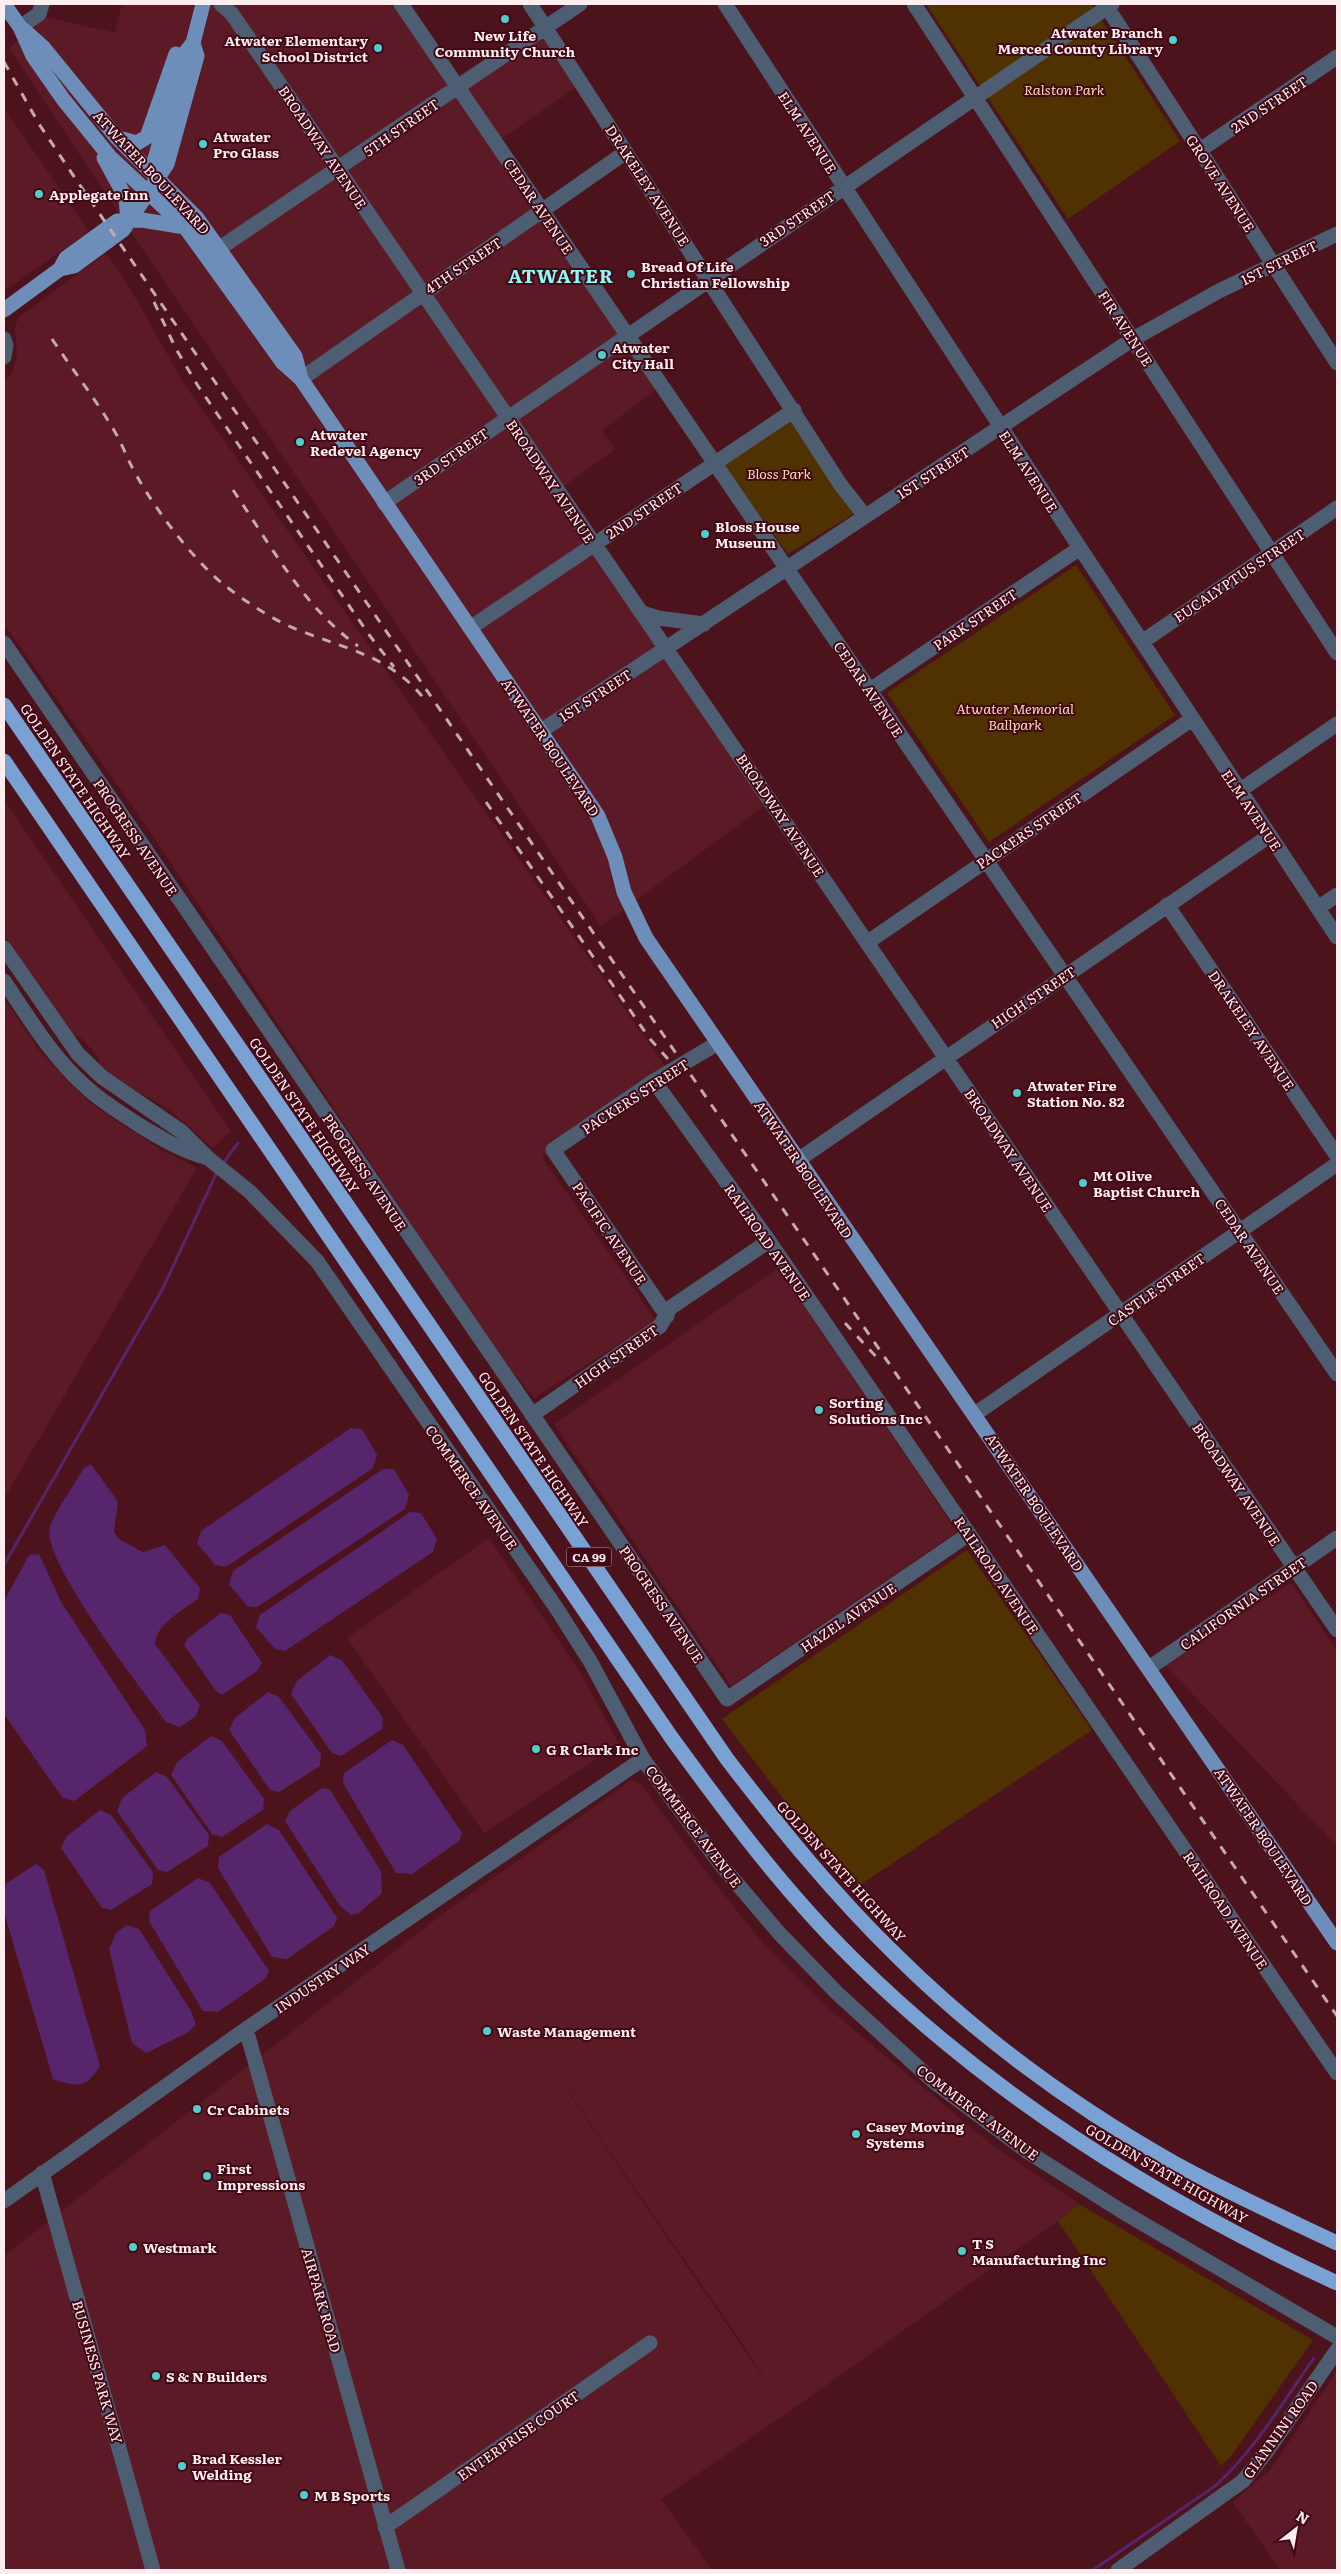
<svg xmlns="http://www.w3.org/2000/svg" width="1341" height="2574" font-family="Literata,serif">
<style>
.built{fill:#5c1a26;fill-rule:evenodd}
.green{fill:#4f3200}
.water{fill:#57256c}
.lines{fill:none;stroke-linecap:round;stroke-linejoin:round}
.stream{stroke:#57256c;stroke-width:3}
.minor{stroke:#4d5d72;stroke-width:15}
.major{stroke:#6d8eb9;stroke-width:15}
.highway{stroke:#79a1d4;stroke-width:15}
.rail{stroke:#c6a9ad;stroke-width:3;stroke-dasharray:9 9;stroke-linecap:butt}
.poi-dot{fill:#52cdcc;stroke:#420714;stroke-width:2}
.labels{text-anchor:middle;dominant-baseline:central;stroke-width:4;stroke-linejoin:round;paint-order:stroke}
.shield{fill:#420714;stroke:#c6a9ad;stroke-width:1}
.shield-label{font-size:12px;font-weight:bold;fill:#feeeef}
.poi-label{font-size:14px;font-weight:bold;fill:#feeeef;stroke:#420714;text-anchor:start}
.park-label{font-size:14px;font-style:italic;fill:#fadcb4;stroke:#420714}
.street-label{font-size:14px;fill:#feeeef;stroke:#420714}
.district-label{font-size:19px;font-weight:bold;letter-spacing:1px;fill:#8df9f8;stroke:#420714}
</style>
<rect width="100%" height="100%" fill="#4d131d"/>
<path class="built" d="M122,4H393L447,83L539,24L578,86L491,146L657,388L602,431L615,449L564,486L767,804L601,926L135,238L9,48L46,17L115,33Z
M4,108L89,232L4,291Z
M106,253L128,285L183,382L666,1068L542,1157L656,1321L534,1398L493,1347L149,830L4,624V379L12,374L17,355L15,326L19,317Z
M4,800L231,1131L213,1148L170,1110L120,1081L99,1064V1057L80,1037L73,1034L4,935Z
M4,998L41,1053L90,1103L161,1150L197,1168L4,1499Z
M778,1268L957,1532L731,1686L554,1424Z
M489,1538L580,1672L619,1744L484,1833L347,1638Z
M1291,1583L1337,1650V1846L1164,1664Z
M632,1780L641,1784L696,1859L762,1942L829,2009L991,2144L1079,2204L1058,2221L787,2413L661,2499L712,2570H4V2256L445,1912ZM567,2090L740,2340L773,2392L567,2091Z
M1337,2371V2570H1280L1233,2502L1270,2470Z"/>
<path class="green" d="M926,4H1091L1180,141L1068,219Z
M789,417L855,513L788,554L720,461Z
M1076,565L1175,715L989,842L887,693Z
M967,1550L1092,1730L857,1887L788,1805L722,1719Z
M1079,2204L1313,2340L1231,2456L1221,2466L1058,2221Z"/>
<path class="water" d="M351,1428L362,1429L377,1455L373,1468L226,1567L215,1565L197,1543L201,1531Z
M91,1464L118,1502L114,1532L120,1540L143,1552L165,1545L200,1588L198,1599C183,1610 156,1624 155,1644L200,1705L196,1716L180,1727L166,1722C144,1692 40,1560 50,1527C55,1511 75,1484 84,1468Z
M383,1469H394L409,1495L405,1509L257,1607L247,1606L229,1584L233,1571Z
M410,1512L421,1513L437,1539L433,1552L285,1651L275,1649L256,1627L260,1615Z
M39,1554L61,1602L145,1730L147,1746L74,1801L62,1797L4,1714V1601L29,1555Z
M221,1613L230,1615L262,1663L257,1671L222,1695L216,1691L184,1645L188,1638Z
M330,1655L342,1660L383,1718L382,1729L341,1756L332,1753L291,1694L297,1681Z
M268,1692L279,1697L321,1754L320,1766L279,1792L270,1790L229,1730L235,1718Z
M211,1736L222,1741L264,1799L263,1810L222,1837L212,1834L171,1775L177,1762Z
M392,1740L403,1745L462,1833L459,1841L412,1874L396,1873L343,1783L344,1773Z
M156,1772L167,1777L209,1835L208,1846L167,1872L158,1870L117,1811L122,1798Z
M322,1788L330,1790L381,1871L382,1893L359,1913L351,1915L340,1906L285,1821L290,1811Z
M100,1810L111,1815L153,1872L152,1884L111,1910L102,1908L61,1848L67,1836Z
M267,1824L279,1830L337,1918L334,1926L287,1959L272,1957L218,1868L219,1857Z
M36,1864L44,1870L100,2066C86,2089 77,2087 53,2079L4,1912V1885Z
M198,1878L210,1883L269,1971L265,1979L218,2012L203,2011L149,1921L150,1911Z
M127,1925L139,1929L191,2011L196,2025L187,2033L146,2053L132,2043L109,1949L116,1933Z"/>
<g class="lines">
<path class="stream" d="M222,1165L238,1143
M4,1565L162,1290L217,1172
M1093,2570L1215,2486C1255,2450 1283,2402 1314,2358"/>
<path class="minor" d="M221,4L232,14L1337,1630
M401,4L1337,1374
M530,4L840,484L865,516
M725,4L1080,548L1337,937
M914,4L1337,653
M1105,4L1337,363
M20,27L39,14L42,4
M1200,150L1337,57
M220,248L580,4
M4,339L6,345L4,357
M301,379L626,152
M384,503L1112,4
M642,613L658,618L704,624
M470,628L794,410
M1142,642L1337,508
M4,643L727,1699L969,1534
M870,690L1080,548
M541,731L1133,339L1219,291L1337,234
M1239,791L1337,724
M1167,905L1337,1156
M1318,908L1337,895
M868,942L1192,719
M4,948L78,1054L102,1077L182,1132L208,1158L250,1192L317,1261L557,1609L590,1661L643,1759L675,1803L722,1866L779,1933L837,1993L933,2081L1028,2152L1123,2212L1337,2337
M4,981C29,1018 52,1057 86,1087C102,1102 121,1113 139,1125C162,1139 182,1151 208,1158
M654,1081L769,1241L1337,2073
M798,1160L1269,836
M667,1316L553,1150L654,1081L718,1043
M975,1414L1337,1164
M532,1415L660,1326L670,1308L769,1241
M1149,1668L1337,1538
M246,2029L398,2570
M42,2173L153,2570
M4,2201L246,2029L643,1759
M385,2527L650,2343
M1118,2570L1243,2481L1267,2451L1337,2350"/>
<path class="major" d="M4,4L20,27L33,56L63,99L110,157L185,227L283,363L301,379L598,816L615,857L624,892L646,938L1337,1943
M24,30L43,47L117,138L197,218L295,356L301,379
M118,138L137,143L147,137L176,54
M104,158L126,198L128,221
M156,178L155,159L185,53L193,43L203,4
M60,269L74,266L123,230L167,164L197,56L193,43
M4,310L60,269L66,258L117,221L142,220L185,227"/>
<path class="highway" d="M4,705L727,1759C780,1828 835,1896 898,1957C979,2037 1075,2107 1174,2163C1227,2192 1282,2217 1337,2243
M4,761L671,1737C727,1814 784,1891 852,1958C991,2096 1159,2201 1337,2283"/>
<path class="rail" d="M4,62L39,124L75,178L1337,2016
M154,302L176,349L198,386L370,636L394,667
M52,339C72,369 94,397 112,427C119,438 124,450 129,461C147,499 191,558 223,584C246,602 274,621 301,631C349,650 392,657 425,700
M233,490C270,544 304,608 358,646
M486,802L650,1039L686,1079
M845,1323L880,1361"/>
</g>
<g class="poi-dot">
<circle cx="505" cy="19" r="5"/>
<circle cx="1173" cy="40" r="5"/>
<circle cx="378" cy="48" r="5"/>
<circle cx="203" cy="144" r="5"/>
<circle cx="39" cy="194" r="5"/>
<circle cx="631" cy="274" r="5"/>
<circle cx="602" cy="355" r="5"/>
<circle cx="300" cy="442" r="5"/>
<circle cx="705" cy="534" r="5"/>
<circle cx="1017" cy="1093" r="5"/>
<circle cx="1083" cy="1183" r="5"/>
<circle cx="819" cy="1410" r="5"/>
<circle cx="536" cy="1749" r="5"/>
<circle cx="487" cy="2031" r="5"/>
<circle cx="197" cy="2109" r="5"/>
<circle cx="856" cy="2134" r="5"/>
<circle cx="207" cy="2176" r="5"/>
<circle cx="133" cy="2247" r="5"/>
<circle cx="962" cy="2251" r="5"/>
<circle cx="156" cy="2376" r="5"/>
<circle cx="182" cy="2466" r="5"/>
<circle cx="304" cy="2495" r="5"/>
</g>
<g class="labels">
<rect class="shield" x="566.5" y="1547.5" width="45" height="19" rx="4"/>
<g class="shield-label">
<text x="589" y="1557">CA 99</text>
</g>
<g class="poi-label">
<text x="1163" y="32" text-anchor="end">Atwater Branch<tspan x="1163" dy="16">Merced County Library</tspan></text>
<text x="505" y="35" text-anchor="middle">New Life<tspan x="505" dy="16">Community Church</tspan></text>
<text x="368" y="40" text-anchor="end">Atwater Elementary<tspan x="368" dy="16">School District</tspan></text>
<text x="213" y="136">Atwater<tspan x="213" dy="16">Pro Glass</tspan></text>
<text x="49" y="194">Applegate Inn</text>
<text x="641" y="266">Bread Of Life<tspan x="641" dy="16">Christian Fellowship</tspan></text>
<text x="612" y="347">Atwater<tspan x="612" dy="16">City Hall</tspan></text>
<text x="310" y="434">Atwater<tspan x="310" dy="16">Redevel Agency</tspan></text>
<text x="715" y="526">Bloss House<tspan x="715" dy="16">Museum</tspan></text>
<text x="1027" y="1085">Atwater Fire<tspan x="1027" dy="16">Station No. 82</tspan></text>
<text x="1093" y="1175">Mt Olive<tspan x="1093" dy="16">Baptist Church</tspan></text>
<text x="829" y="1402">Sorting<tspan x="829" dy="16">Solutions Inc</tspan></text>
<text x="546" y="1749">G R Clark Inc</text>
<text x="497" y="2031">Waste Management</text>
<text x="207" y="2109">Cr Cabinets</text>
<text x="866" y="2126">Casey Moving<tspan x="866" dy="16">Systems</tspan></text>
<text x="217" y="2168">First<tspan x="217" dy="16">Impressions</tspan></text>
<text x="972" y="2243">T S<tspan x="972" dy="16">Manufacturing Inc</tspan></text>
<text x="143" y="2247">Westmark</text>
<text x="166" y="2376">S &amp; N Builders</text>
<text x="192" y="2458">Brad Kessler<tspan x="192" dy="16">Welding</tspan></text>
<text x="314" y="2495">M B Sports</text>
</g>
<g class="park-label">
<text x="1064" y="89">Ralston Park</text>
<text x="779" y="473">Bloss Park</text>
<text x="1015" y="708">Atwater Memorial<tspan x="1015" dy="16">Ballpark</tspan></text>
</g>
<g class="street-label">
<text transform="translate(1269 104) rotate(-34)">2ND STREET</text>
<text transform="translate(401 127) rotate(-35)">5TH STREET</text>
<text transform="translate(808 132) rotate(57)">ELM AVENUE</text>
<text transform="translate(323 147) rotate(56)">BROADWAY AVENUE</text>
<text transform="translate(152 172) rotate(47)">ATWATER BOULEVARD</text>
<text transform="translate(1221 183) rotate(57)">GROVE AVENUE</text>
<text transform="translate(648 185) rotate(57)">DRAKELEY AVENUE</text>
<text transform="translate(539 206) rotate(56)">CEDAR AVENUE</text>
<text transform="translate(797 218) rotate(-34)">3RD STREET</text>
<text transform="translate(1279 262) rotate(-26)">1ST STREET</text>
<text transform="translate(463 265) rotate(-34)">4TH STREET</text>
<text transform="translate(1126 328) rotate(57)">FIR AVENUE</text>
<text transform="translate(451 456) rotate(-35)">3RD STREET</text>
<text transform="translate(1029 471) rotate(57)">ELM AVENUE</text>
<text transform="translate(933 472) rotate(-33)">1ST STREET</text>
<text transform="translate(551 481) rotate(56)">BROADWAY AVENUE</text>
<text transform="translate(644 510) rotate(-34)">2ND STREET</text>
<text transform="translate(1239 575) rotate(-34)">EUCALYPTUS STREET</text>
<text transform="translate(975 619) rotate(-34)">PARK STREET</text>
<text transform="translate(869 689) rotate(56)">CEDAR AVENUE</text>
<text transform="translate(595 695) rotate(-33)">1ST STREET</text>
<text transform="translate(551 747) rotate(56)">ATWATER BOULEVARD</text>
<text transform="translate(76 781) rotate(56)">GOLDEN STATE HIGHWAY</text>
<text transform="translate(1252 810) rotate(56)">ELM AVENUE</text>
<text transform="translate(781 815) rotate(56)">BROADWAY AVENUE</text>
<text transform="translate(1029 830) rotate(-34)">PACKERS STREET</text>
<text transform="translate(136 837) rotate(56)">PROGRESS AVENUE</text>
<text transform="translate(1033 997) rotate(-34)">HIGH STREET</text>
<text transform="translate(1252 1030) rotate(56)">DRAKELEY AVENUE</text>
<text transform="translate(635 1096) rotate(-33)">PACKERS STREET</text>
<text transform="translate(305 1115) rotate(56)">GOLDEN STATE HIGHWAY</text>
<text transform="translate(1009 1150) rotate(56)">BROADWAY AVENUE</text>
<text transform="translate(804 1169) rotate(56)">ATWATER BOULEVARD</text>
<text transform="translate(365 1172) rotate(56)">PROGRESS AVENUE</text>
<text transform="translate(610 1233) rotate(56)">PACIFIC AVENUE</text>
<text transform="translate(768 1242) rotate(55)">RAILROAD AVENUE</text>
<text transform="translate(1250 1246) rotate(56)">CEDAR AVENUE</text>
<text transform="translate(1156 1289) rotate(-35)">CASTLE STREET</text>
<text transform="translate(616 1356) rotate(-35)">HIGH STREET</text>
<text transform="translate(534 1449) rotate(56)">GOLDEN STATE HIGHWAY</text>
<text transform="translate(1237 1484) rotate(56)">BROADWAY AVENUE</text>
<text transform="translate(472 1487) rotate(55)">COMMERCE AVENUE</text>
<text transform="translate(1035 1502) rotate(56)">ATWATER BOULEVARD</text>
<text transform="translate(997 1575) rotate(56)">RAILROAD AVENUE</text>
<text transform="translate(1243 1603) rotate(-35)">CALIFORNIA STREET</text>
<text transform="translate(662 1604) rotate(56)">PROGRESS AVENUE</text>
<text transform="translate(848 1617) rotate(-34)">HAZEL AVENUE</text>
<text transform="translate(694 1826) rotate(53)">COMMERCE AVENUE</text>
<text transform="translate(1264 1836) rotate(56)">ATWATER BOULEVARD</text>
<text transform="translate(842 1871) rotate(48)">GOLDEN STATE HIGHWAY</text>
<text transform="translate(1226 1910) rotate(56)">RAILROAD AVENUE</text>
<text transform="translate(322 1978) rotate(-34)">INDUSTRY WAY</text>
<text transform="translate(978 2112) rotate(37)">COMMERCE AVENUE</text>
<text transform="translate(1167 2173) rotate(30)">GOLDEN STATE HIGHWAY</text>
<text transform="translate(322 2300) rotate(74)">AIRPARK ROAD</text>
<text transform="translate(98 2372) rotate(74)">BUSINESS PARK WAY</text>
<text transform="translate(1280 2429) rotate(-54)">GIANNINI ROAD</text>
<text transform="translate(518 2435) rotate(-35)">ENTERPRISE COURT</text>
</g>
<g class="district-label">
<text x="561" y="275">ATWATER</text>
</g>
</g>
<rect width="1341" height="2574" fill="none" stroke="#feeeef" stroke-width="10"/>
<g transform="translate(1296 2529) rotate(31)" stroke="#420714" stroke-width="4" paint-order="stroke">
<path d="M0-4L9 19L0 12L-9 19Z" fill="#feeeef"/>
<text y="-8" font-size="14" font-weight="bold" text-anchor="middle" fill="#feeeef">N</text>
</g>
</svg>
